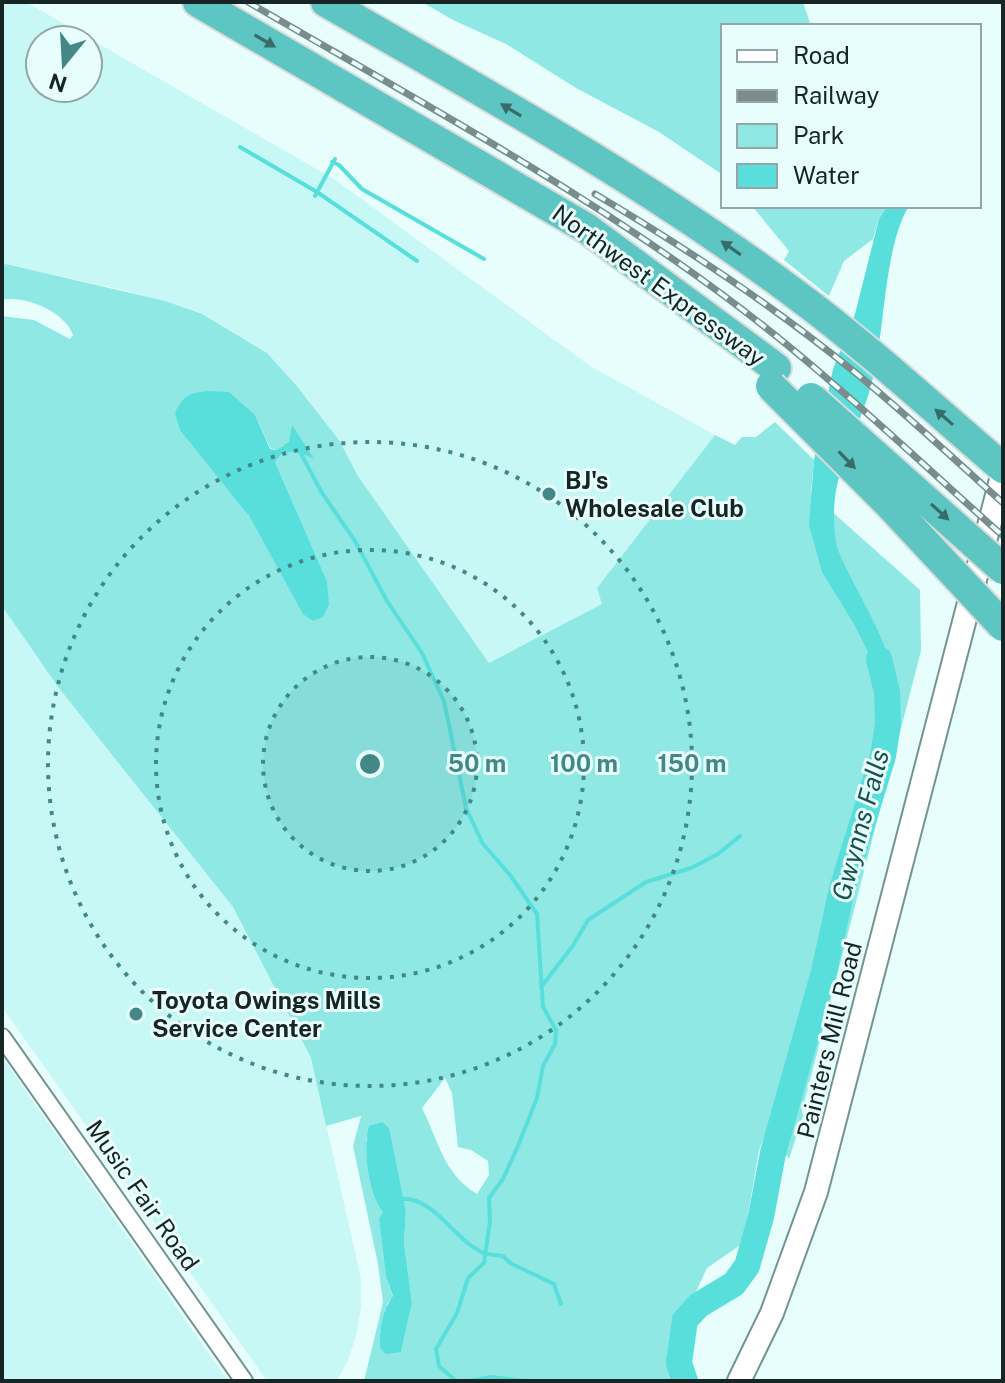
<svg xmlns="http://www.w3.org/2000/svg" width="1005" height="1383" font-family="'Public Sans',sans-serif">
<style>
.built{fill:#c7f8f5;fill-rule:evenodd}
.green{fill:#8fe8e4;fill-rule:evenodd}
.water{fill:#58dfdb}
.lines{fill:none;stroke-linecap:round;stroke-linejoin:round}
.stream{stroke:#58dfdb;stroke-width:4}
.river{stroke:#58dfdb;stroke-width:26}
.minor-casing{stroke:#729593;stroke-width:20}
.secondary-casing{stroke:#729593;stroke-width:26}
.motorway-casing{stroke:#dadcdc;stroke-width:34}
.minor{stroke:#fff;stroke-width:16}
.secondary{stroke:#fff;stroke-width:22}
.motorway{stroke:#5dc6c2;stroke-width:30}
.rail-casing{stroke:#7a8c8b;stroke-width:7}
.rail{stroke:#e8fefd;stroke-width:4;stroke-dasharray:12;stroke-linecap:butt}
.motorway-bridge-casing{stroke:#dadcdc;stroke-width:34;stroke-linecap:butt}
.motorway-bridge{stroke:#5dc6c2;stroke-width:30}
.oneway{fill:#366d6b}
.ring{fill:none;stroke:#418886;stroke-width:4;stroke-dasharray:4 8}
.poi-dot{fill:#418886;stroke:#e8fefd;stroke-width:3}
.labels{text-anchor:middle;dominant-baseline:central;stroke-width:6;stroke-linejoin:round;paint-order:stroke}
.street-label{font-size:24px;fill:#172524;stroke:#e8fefd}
.poi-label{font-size:24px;font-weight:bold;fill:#172524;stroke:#e8fefd;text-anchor:start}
.water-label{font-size:26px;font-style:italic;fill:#185250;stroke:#e8fefd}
.centre{fill:#418886;stroke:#e8fefd;stroke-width:4}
.ring-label{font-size:24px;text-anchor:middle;font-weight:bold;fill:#418886;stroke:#e8fefd;stroke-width:6;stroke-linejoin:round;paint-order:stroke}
</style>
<rect width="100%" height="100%" fill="#e8fefd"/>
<path class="built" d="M2,2H26L334,179L590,366L715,435L597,588L603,604L489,663L358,476L339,440L296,385L267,353L130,292L6,264L2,265ZM40,40H88V88H40Z
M2,606L58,687L233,907L311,1058L361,1278V1307L357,1332L349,1358L337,1381H267L2,1007Z
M2,1057L228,1381H2Z"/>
<path class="green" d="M422,2H803L811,26H723V175L659,132L576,88L506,44L453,20Z
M752,206H887L879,219L873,239L844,261L829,296L784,260L789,251Z
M6,264L165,301L202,314L267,353L296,385L339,440L358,476L489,663L602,604L597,588L715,435L735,445L742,437H756L775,422L814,460L811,493L920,590L921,651L802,1111L803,1116L789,1159L767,1130L759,1150L746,1227L739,1246L707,1268L674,1339L671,1358L681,1381H364L383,1302L378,1264L353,1146L361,1116L326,1126L311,1058L233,907L58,687L2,606V316L34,320L70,339L73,335C65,312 25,295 2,300V265ZM255,415L270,448L276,450L283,445L287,453L278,457L275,462L327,581L303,613L249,516L227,486ZM445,1078L452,1093L458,1147L471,1150L488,1161L489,1175L477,1194C443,1173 439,1142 422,1108ZM366,1138L397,1172L406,1212L404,1243L412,1303L401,1352L387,1304L393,1297L386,1277L379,1219L384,1212Z"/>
<path class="water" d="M887,206H909C884,246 885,330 873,378C865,413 846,446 838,481C833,501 833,522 836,542C841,572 911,667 887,692L878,683L872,660L854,624L822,572L809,525L814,460L833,369L855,314L879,219Z
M208,391L229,392L255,415L270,449L276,450L289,442L292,425L314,459C300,452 285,446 275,462L327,581L329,605L323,617L313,621L303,614L249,516L180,430L175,413C183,395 190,393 208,391Z
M382,1122L389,1128L406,1212L404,1243L412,1303L401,1352L386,1354L380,1348C380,1329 381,1313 393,1296L386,1277L379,1219L383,1212C368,1193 363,1149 369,1126Z"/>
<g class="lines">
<path class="stream" d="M240,147L317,192L417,261
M332,162L339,165L362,189L484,259
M315,196L335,159
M299,450L322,493L355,541L387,601L422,653L444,701L466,808L483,844L510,875L537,914L543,1007L556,1030L555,1044L543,1066L537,1098L518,1146L503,1179L489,1198L490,1221L484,1263L468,1278L457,1313L436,1349L439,1366L456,1381
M541,987L572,947L588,920L646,882L691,868L718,854L740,836
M400,1199C435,1196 454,1241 484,1253C489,1255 497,1255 503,1256L510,1263L554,1284L561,1304
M469,1381L491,1377L524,1381"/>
<path class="river" d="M685,1381L679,1363L685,1320L699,1305L734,1284L747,1266L761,1217L773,1153L824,972L842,889L883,756L888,724L887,692L879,659"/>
<defs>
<path id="minor" d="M2,1037L244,1381"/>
<path id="secondary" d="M739,1381L772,1313L816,1192L1003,472"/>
<path id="motorway" d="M198,2L586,228L776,368
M326,2C485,93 647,183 794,293C867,347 934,409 1003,468"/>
</defs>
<use href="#minor" class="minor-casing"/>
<use href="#secondary" class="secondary-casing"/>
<use href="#motorway" class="motorway-casing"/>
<use href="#minor" class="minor"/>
<use href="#secondary" class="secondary"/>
<use href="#motorway" class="motorway"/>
<defs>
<path id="rail" d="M248,2C408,95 573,184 723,295C822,368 911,454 1003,536
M595,194C686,248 775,307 857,374C907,415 955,460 1003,503"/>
</defs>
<use href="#rail" class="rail-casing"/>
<use href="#rail" class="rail"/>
<defs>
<path id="motorway-bridge" d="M771,386L888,503L1003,626
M811,398L1003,569"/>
</defs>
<use href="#motorway-bridge" class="motorway-bridge-casing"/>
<use href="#motorway-bridge" class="motorway-bridge"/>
</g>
<defs><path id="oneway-solid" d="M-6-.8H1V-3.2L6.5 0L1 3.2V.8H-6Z" transform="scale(2)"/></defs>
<g class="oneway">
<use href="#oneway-solid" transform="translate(265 41) rotate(30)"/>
<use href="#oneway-solid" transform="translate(511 110) rotate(-149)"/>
<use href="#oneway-solid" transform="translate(731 248) rotate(-145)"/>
<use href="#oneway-solid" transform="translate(944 417) rotate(-139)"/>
<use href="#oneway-solid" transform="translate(847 460) rotate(46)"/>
<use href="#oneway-solid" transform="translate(940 512) rotate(42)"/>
</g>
<circle cx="370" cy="764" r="107" fill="#418886" fill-opacity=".12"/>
<g class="ring">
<circle cx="370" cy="764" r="107"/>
<circle cx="370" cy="764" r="214"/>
<circle cx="370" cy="764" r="322"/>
</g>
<g class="poi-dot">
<circle cx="549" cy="494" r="8"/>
<circle cx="136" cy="1014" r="8"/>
</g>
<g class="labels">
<g class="street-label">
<text transform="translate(659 285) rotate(36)">Northwest Expressway</text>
<text transform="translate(829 1040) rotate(-76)">Painters Mill Road</text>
<text transform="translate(143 1195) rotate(55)">Music Fair Road</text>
</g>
<g class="poi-label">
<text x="565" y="480">BJ's<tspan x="565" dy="28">Wholesale Club</tspan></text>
<text x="152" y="1000">Toyota Owings Mills<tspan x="152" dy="28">Service Center</tspan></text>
</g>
<g class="water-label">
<text transform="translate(860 825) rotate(-75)">Gwynns Falls</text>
</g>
</g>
<circle cx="370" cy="764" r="12" class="centre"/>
<g class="ring-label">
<text x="477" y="772">50 m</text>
<text x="584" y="772">100 m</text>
<text x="692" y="772">150 m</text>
</g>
<rect width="1005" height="1383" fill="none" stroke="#172524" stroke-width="8"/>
<rect x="721" y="24" width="260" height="184" fill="#e8fefd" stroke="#94a7a6" stroke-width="2"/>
<rect x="737" y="50" width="40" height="12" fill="#ffffff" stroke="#94a7a6" stroke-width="2"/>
<text x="793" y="64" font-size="24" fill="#172524">Road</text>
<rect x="737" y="90" width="40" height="12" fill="#7a8c8b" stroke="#94a7a6" stroke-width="2"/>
<text x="793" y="104" font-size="24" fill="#172524">Railway</text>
<rect x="737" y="124" width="40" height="24" fill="#8fe8e4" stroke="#94a7a6" stroke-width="2"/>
<text x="793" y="144" font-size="24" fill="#172524">Park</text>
<rect x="737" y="164" width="40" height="24" fill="#58dfdb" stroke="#94a7a6" stroke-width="2"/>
<text x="793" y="184" font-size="24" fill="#172524">Water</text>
<g transform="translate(64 64) rotate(198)"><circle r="38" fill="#e8fefd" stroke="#94a7a6" stroke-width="2"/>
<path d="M0-6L14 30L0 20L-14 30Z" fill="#418886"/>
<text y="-12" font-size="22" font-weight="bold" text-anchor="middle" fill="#172524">N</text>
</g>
</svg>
